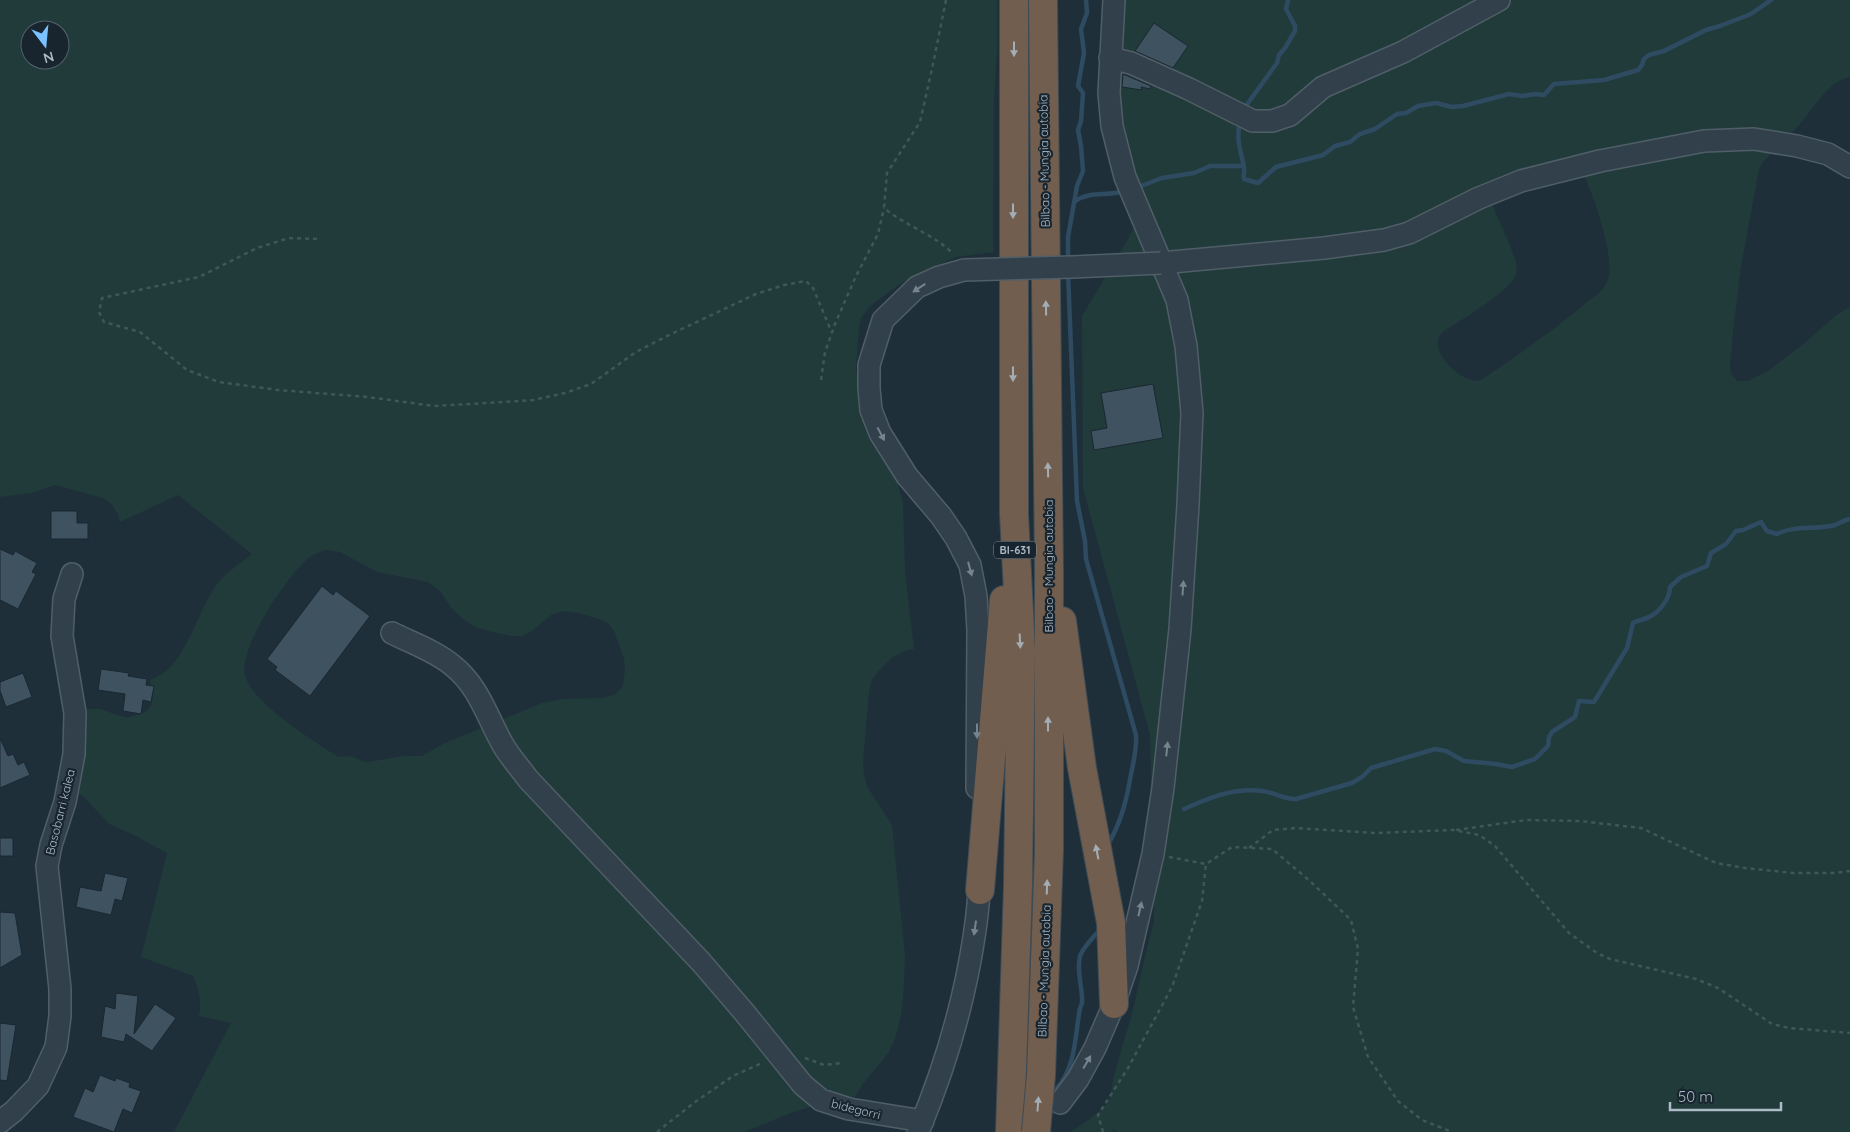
<svg xmlns="http://www.w3.org/2000/svg" width="1850" height="1132" font-family="Quicksand,sans-serif">
<style>
.green{fill:#203b3a;fill-rule:evenodd}
.lines{fill:none;stroke-linecap:round;stroke-linejoin:round}
.stream{stroke:#2e4b62;stroke-width:4.5}
.building{fill:#3f5260;stroke:#1a2731}
.minor-casing{stroke:#505e68;stroke-width:24}
.highway-casing{stroke:#3d4b55;stroke-width:30}
.path{stroke:#3e5857;stroke-width:2.5;stroke-dasharray:4 4;stroke-linecap:butt}
.minor{stroke:#32404b;stroke-width:21}
.highway{stroke:#725e4e;stroke-width:28}
.minor-bridge-casing{stroke:#505e68;stroke-width:24;stroke-linecap:butt}
.highway-bridge-casing{stroke:#3d4b55;stroke-width:30;stroke-linecap:butt}
.minor-bridge{stroke:#32404b;stroke-width:21}
.highway-bridge{stroke:#725e4e;stroke-width:28}
.oneway{fill:#a3adb5}
.oneway2{fill:#75848f}
.labels{text-anchor:middle;dominant-baseline:central;stroke-width:4.5;stroke-linejoin:round;paint-order:stroke}
.shield{fill:#18252f;stroke:#808e99;stroke-width:1}
.shield-label{font-size:11px;font-weight:bold;fill:#acbbc7}
.street-label{font-size:12px;fill:#acbbc7;stroke:#18252f}
</style>
<rect width="100%" height="100%" fill="#1e2f3a"/>
<path class="green" d="M0,0H997V52L994,99L993,239L994,252L956,257L921,272L900,284L870,306L861,318L859,326L856,368L861,406L875,443L898,484L903,503L905,571L914,649L905,651L893,657L882,667L872,679L869,692L863,761L864,775L868,788L892,825L905,955C904,985 904,1027 888,1053C877,1069 862,1081 854,1099L817,1105L793,1112L744,1132H174L231,1023L199,1016C202,1002 199,989 193,976L141,957L167,853L136,836L109,824L82,795L74,792L79,713C100,702 107,714 125,717C129,718 133,716 137,715C157,709 153,698 150,680C185,670 197,611 217,584C226,572 241,563 252,554L178,495L120,522L118,514L112,505L103,498L55,485L32,493L0,497ZM30,30H60V60H30ZM326,550L340,552L377,572L428,582L439,590L453,610L464,620L475,627L492,632L512,636H522L532,631L551,615L563,611L578,613L599,619L608,623L614,631L624,659L625,670L623,686L614,695L601,698L562,699L542,703L445,743L422,756H404L368,762L362,761L351,756L338,757C313,740 258,707 246,679C234,653 288,574 309,558C314,554 319,552 326,550Z
M1105,0H1850V77C1828,81 1814,108 1800,124C1788,137 1774,150 1762,163L1759,169L1741,267L1734,322L1730,364L1731,373L1737,381H1748L1768,371L1806,342L1836,315L1850,307V1132H1118L1112,1129L1114,1132H1070C1078,1128 1106,1108 1110,1100C1113,1073 1122,1048 1130,1021C1139,988 1144,955 1154,922L1150,735L1083,488L1082,316L1128,239L1143,210L1133,197ZM1582,172C1593,192 1617,261 1607,282C1602,293 1589,300 1580,308C1548,334 1515,357 1481,380C1465,385 1435,358 1438,341C1438,337 1441,334 1444,331C1461,320 1510,292 1516,274C1518,266 1515,258 1512,251C1506,233 1495,216 1491,198Z"/>
<g class="lines">
<path class="stream" d="M1243,110L1277,63L1279,55L1285,48L1295,31V26L1286,9L1288,0
M1240,120C1236,140 1240,148 1244,167C1245,171 1243,174 1244,179L1258,183L1276,167L1323,155L1335,146L1350,142L1360,134L1375,129L1397,114L1406,113L1418,106L1436,103L1452,107L1463,106L1509,94L1522,96L1535,94L1544,95L1554,84L1604,80L1638,70L1642,65L1644,59L1649,55L1664,51L1706,30L1720,26L1751,14L1771,0
M1136,188L1162,178L1194,173L1210,166H1243
M1075,201C1092,190 1106,197 1124,191
M1068,262V237L1077,186L1083,171L1081,146L1078,130L1081,121L1083,93L1078,86L1084,53L1081,29L1087,13L1086,0
M1068,272L1077,501L1085,541L1086,559L1136,735C1137,748 1134,760 1131,774C1127,798 1122,819 1110,841
M1184,809C1209,798 1234,787 1262,791C1274,792 1285,800 1296,799L1352,783L1362,777L1371,768L1435,749L1446,751L1464,761L1496,764L1512,767L1535,759L1548,746L1549,737L1552,732L1575,717L1579,701L1594,702L1627,648L1633,623C1638,620 1644,620 1649,617C1660,612 1670,598 1670,587L1681,577L1707,566L1711,553L1726,544L1736,531L1743,530L1761,522L1767,531L1777,534C1793,525 1818,530 1835,525C1840,523 1844,520 1850,519
M1057,1088C1075,1068 1075,1039 1079,1014C1079,1010 1081,1006 1082,1003C1083,988 1076,972 1080,956C1083,947 1095,936 1101,928"/>
</g>
<path class="building" d="M1154,23L1188,46L1173,68L1135,51Z
M1123,74L1151,86L1150,89L1141,87L1142,90L1122,87Z
M1153,384L1163,438L1094,450L1091,431L1107,428L1101,393Z
M51,511H77V523H88V539H51Z
M0,549L13,555L15,551L37,563L32,572L36,574L18,609L0,600Z
M322,586L333,595L336,591L370,616L310,696L275,670L277,667L267,659Z
M101,669L129,673L128,676L147,679L146,685L154,686L151,702L143,700L141,714L123,711L125,694L98,690Z
M23,673L32,697L6,707L0,691V682Z
M0,738L8,756L13,754L18,765L24,762L30,775L0,788Z
M0,838H13V856H0Z
M105,873L128,878L122,901L115,899L111,915L76,907L80,887L101,891Z
M0,912L15,913L22,955L0,968Z
M116,993L138,996L134,1034L155,1004L176,1018L152,1051L126,1034L124,1042L101,1037L105,1006L115,1009Z
M0,1023L16,1025L7,1081L0,1080Z
M100,1075L115,1081L116,1078L130,1083L129,1087L141,1091L132,1113L123,1109L114,1132L73,1117L85,1088L93,1092Z"/>
<g class="lines">
<defs>
<path id="minor" d="M1110,58L1131,63L1189,89L1253,121H1272L1290,115L1323,87L1403,52L1499,0
M1161,263L1324,248L1384,240L1409,233L1479,198L1521,181L1600,161L1704,141L1754,139L1797,146L1828,154L1850,167
M964,270L939,277L917,287L883,320L869,365V388L871,410L880,433L907,476L941,516L956,538L970,565L976,596L978,630L977,788
M392,633C412,643 435,651 452,665C479,686 487,717 503,745C510,757 520,768 528,779L701,962L744,1012L803,1085L821,1100L849,1109L923,1121
M1060,1103L1078,1079L1095,1048L1114,1004L1127,966L1153,854L1163,788L1180,629L1188,505L1192,413L1186,346L1177,300L1125,177L1112,126L1109,93L1114,0
M0,1122L14,1111L38,1086L56,1047L60,1016V989L47,866L51,845L65,802L74,754L75,713L62,636L64,599L72,574
M918,1132C944,1070 964,1003 974,937C977,917 980,896 979,876"/>
<path id="highway" d="M1062,621L1082,768L1111,923L1114,1004
M980,890L1004,600
M1041,1075L1049,851V571L1043,0
M1010,1132L1018,885L1021,651L1014,514V0"/>
</defs>
<use href="#minor" class="minor-casing"/>
<use href="#highway" class="highway-casing"/>
<path class="path" d="M946,0L932,69L920,122L887,173L884,208C904,225 937,236 953,254
M317,239L289,238L257,248L199,277L102,298L99,312L104,322L140,332L187,370L219,382L278,390L368,397L434,406L487,403L533,400L565,393L591,384L636,352L667,336L756,294L784,285L806,281L813,288L832,333
M821,380L825,352L835,324L856,276L878,234L884,208
M1456,830L1526,820L1580,821L1641,828L1716,863L1745,868L1793,873H1835L1850,871
M1249,848L1273,830L1296,828L1376,833L1453,830L1479,835L1495,846L1569,933L1597,953L1610,959L1696,979L1718,988L1772,1024L1789,1028L1850,1033
M1169,857L1206,864L1232,847L1272,849L1310,881L1351,920L1358,949L1353,1007L1368,1057L1398,1101L1422,1120L1452,1132
M805,1058L824,1065L842,1063
M657,1132L695,1102L733,1076L762,1063
M1103,1132L1098,1115L1128,1068L1172,987L1202,901L1206,864"/>
<use href="#minor" class="minor"/>
<use href="#highway" class="highway"/>
<defs>
<path id="minor-bridge" d="M964,270L1072,267L1161,263"/>
<path id="highway-bridge" d="M1036,1132L1041,1075"/>
</defs>
<use href="#minor-bridge" class="minor-bridge-casing"/>
<use href="#highway-bridge" class="highway-bridge-casing"/>
<use href="#minor-bridge" class="minor-bridge"/>
<use href="#highway-bridge" class="highway-bridge"/>
</g>
<defs><path id="oneway-solid" d="M-6-.8H1V-3.2L6.5 0L1 3.2V.8H-6Z" transform="scale(1.25)"/></defs>
<g class="oneway">
<use href="#oneway-solid" transform="translate(1014 49) rotate(90)"/>
<use href="#oneway-solid" transform="translate(1013 211) rotate(90)"/>
<use href="#oneway-solid" transform="translate(1046 308) rotate(-91)"/>
<use href="#oneway-solid" transform="translate(1013 374) rotate(90)"/>
<use href="#oneway-solid" transform="translate(1048 470) rotate(-91)"/>
<use href="#oneway-solid" transform="translate(1020 641) rotate(87)"/>
<use href="#oneway-solid" transform="translate(1048 724) rotate(-90)"/>
<use href="#oneway-solid" transform="translate(1097 852) rotate(-101)"/>
<use href="#oneway-solid" transform="translate(1047 887) rotate(-88)"/>
<use href="#oneway-solid" transform="translate(1038 1104) rotate(-86)"/>
</g>
<g class="oneway2">
<use href="#oneway-solid" transform="translate(919 288) rotate(147)"/>
<use href="#oneway-solid" transform="translate(881 434) rotate(62)"/>
<use href="#oneway-solid" transform="translate(970 569) rotate(75)"/>
<use href="#oneway-solid" transform="translate(1183 588) rotate(-86)"/>
<use href="#oneway-solid" transform="translate(977 731) rotate(90)"/>
<use href="#oneway-solid" transform="translate(1167 749) rotate(-84)"/>
<use href="#oneway-solid" transform="translate(1140 909) rotate(-77)"/>
<use href="#oneway-solid" transform="translate(975 928) rotate(98)"/>
<use href="#oneway-solid" transform="translate(1087 1062) rotate(-60)"/>
</g>
<g class="labels">
<rect class="shield" x="994" y="541.5" width="42" height="17" rx="4"/>
<g class="shield-label">
<text x="1015" y="550">BI-631</text>
</g>
<g class="street-label">
<text transform="translate(1044 161) rotate(-91)">Bilbao - Mungia autobia</text>
<text transform="translate(1048 566) rotate(-90)">Bilbao - Mungia autobia</text>
<text transform="translate(60 812) rotate(-76)">Basobarri kalea</text>
<text transform="translate(1044 971) rotate(-88)">Bilbao - Mungia autobia</text>
<text transform="translate(856 1109) rotate(14)">bidegorri</text>
</g>
</g>
<g transform="translate(45 45) rotate(164)"><circle r="24" fill="#18252f" stroke="#53616c"/>
<path d="M0-4L9 19L0 12L-9 19Z" fill="#7ac2ff"/>
<text y="-8" font-size="14" font-weight="bold" text-anchor="middle" fill="#acbbc7">N</text>
</g>
<path d="M1670 1102v8h111v-8" fill="none" stroke="#acbbc7" stroke-width="2.5"/>
<text x="1678" y="1102" font-size="15" fill="#acbbc7" stroke="#18252f" stroke-width="4" paint-order="stroke">50 m</text>
</svg>
